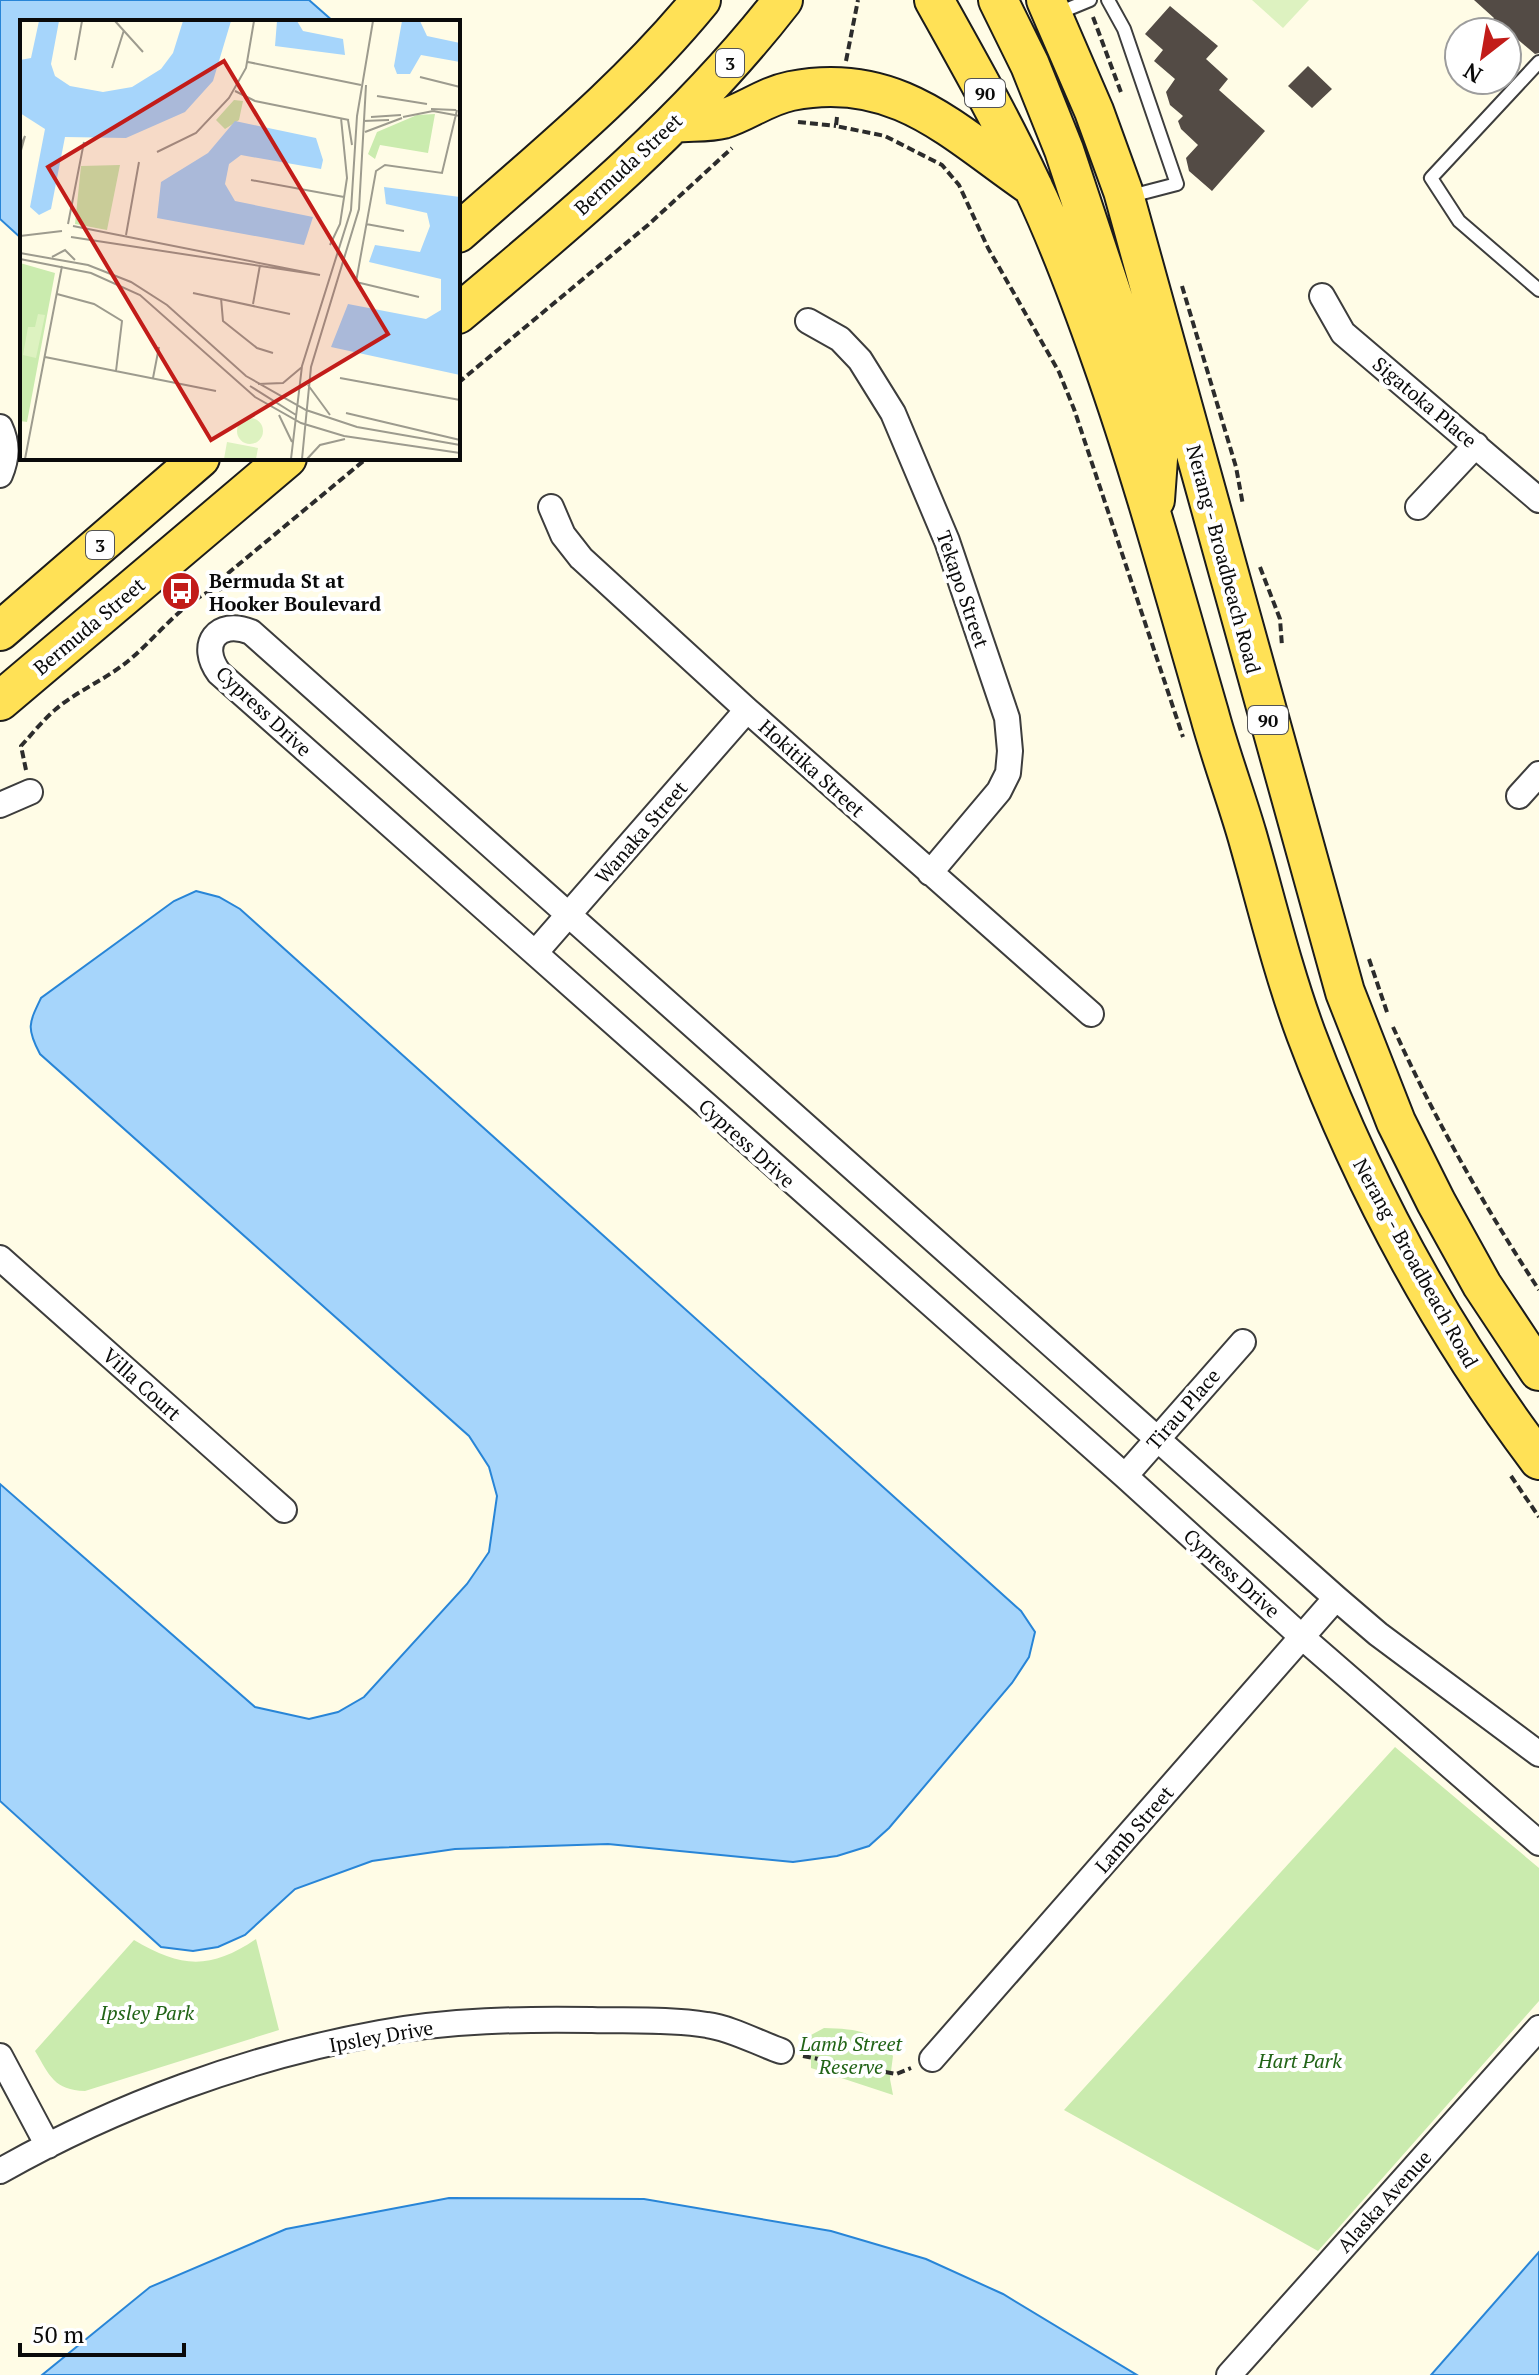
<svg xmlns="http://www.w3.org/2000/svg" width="1539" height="2375" font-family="'PT Serif',serif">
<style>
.green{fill:#caebae}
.pitch{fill:#ddf2c0}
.water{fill:#a6d5fb;stroke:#2885d7;stroke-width:2}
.building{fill:#534b45}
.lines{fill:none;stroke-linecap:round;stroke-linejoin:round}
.lane-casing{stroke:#3d3d3d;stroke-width:16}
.street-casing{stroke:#3d3d3d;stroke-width:28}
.primary-casing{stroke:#1b1b1b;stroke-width:42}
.path{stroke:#2c2c2c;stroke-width:4;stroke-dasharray:8 4;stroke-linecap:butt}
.lane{stroke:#fff;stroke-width:12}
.street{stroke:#fff;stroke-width:24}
.primary{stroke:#ffe156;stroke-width:38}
.labels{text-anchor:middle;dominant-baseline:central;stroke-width:8;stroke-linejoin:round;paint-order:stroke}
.shield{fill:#fff;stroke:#545454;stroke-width:2}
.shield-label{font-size:18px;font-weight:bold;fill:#0a0a0a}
.street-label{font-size:20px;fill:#0a0a0a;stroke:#fff}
.poi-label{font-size:20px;font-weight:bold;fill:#0a0a0a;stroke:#fff;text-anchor:start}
.park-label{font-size:20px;font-style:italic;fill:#226417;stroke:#fff}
.inset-road{fill:none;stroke:#9d9b8e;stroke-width:2}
.view{fill:#c21c19;fill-opacity:0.15;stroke:#c21c19;stroke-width:4}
.inset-edge{fill:none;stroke:#0a0a0a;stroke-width:4}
</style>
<rect width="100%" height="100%" fill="#fffce6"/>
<path class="green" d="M1395,1747L1539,1868V2001L1318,2251L1064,2110Z
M256,1939L279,2030L85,2091C54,2090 50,2076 35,2051L134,1940C181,1968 210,1970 256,1939Z
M824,2028C855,2029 874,2030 893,2056L890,2079L893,2095L811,2068V2035Z"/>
<path class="pitch" d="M1252,0H1309L1283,28Z"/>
<path class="water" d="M0,0H309L334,22H22V239L0,219Z
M196,891L219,897L240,909L1021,1611L1035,1632L1029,1657L1012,1683L889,1828L869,1846L837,1856L793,1862L608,1844L455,1849L372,1861L295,1889L245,1935L218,1947L193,1951L161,1947L0,1801V1484L255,1707L309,1719L338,1712L364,1697L467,1584L489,1552L497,1496L489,1467L469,1436L40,1054C26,1028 29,1023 41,998L174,901Z
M449,2198L644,2199L831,2231L926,2259L1003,2294L1137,2375H42L150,2287L286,2229Z
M1539,2252V2375H1431Z"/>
<path class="building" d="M1474,0H1539V53L1535,54L1509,32H1482L1494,18Z
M1170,6L1218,46L1206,59L1228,79L1219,90L1265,131L1212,191L1189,171L1186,158L1198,145L1181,129L1178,121L1183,116L1170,105L1166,92L1175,79L1154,61L1163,50L1145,34Z
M1308,66L1332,89L1312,108L1288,86Z"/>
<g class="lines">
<defs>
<path id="lane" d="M1108,0L1124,29L1177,184L1127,197
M1056,14L1090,0
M1539,62L1431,178L1459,221L1539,290"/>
<path id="street" d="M1322,296L1343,333L1539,500
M808,321L840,339L860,360L893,413L947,541L1007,718L1010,751L1008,773L999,791L930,873
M0,427C8,444 7,458 0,475
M551,507L563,535L581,558L747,710L1091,1014
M1418,507L1476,445
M1519,796L1539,774
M0,805L30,792
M535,953L747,710
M0,1258L284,1510
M1125,1476L1243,1342
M1539,1754L1378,1634L1336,1598L251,632C217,618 198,645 219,673L1125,1476L1302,1637L1539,1843
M0,2056L48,2146
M932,2059L1336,1598
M0,2171C117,2105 248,2057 380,2033C450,2020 521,2019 592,2020C629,2021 669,2019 707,2025C731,2028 758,2043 781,2051
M1229,2375L1539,2028"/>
<path id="primary" d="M934,0C968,61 1002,121 1031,183C1059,241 1081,301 1102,361C1143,477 1175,596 1209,713C1220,754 1235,794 1247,835C1266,901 1282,969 1306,1034C1363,1186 1441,1330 1539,1460
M998,0L1030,65L1064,150L1144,391L1159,445L1155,500
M1046,0L1094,111L1123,191L1345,992L1396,1122L1436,1202L1482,1285L1539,1371
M674,123C689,121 708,123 723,119C746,112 766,96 791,91C897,70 954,133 1033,187
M458,233C543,158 629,88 701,0
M458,314C574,217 690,120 783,0
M0,631L200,458
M0,701L287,458"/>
</defs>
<use href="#lane" class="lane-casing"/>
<use href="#street" class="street-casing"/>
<use href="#primary" class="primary-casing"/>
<path class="path" d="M1093,17L1122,95
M846,61L858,0
M837,117L836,126L885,136L942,165L959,185L988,248L1059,372L1074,409L1183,737
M798,122L836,126
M1182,286L1236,467L1243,505
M458,383L648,225L732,148
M1260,567L1280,619L1282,646
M209,589L367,458
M26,770L21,746C32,734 43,720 56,709C76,692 102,681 123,665C154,642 184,597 220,588L224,598L219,608
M1369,959L1388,1015
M1393,1027C1434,1118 1484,1206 1539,1290
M1511,1476L1539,1517
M803,2056L896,2074L911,2068"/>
<use href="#lane" class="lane"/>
<use href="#street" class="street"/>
<use href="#primary" class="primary"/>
</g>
<defs>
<symbol id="bus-disc" viewBox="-11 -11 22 22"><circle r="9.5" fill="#c21c19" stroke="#fff"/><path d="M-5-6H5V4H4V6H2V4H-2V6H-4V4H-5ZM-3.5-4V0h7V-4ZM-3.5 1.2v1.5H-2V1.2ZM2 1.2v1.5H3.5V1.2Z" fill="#fff"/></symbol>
</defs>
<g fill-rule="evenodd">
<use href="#bus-disc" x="159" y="569" width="44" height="44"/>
</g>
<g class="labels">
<g class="shield">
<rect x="716" y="49" width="28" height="28" rx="6"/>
<rect x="965" y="79" width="40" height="28" rx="6"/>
<rect x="86" y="531" width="28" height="28" rx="6"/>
<rect x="1248" y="706" width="40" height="28" rx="6"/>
</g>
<g class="shield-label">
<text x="730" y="63">3</text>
<text x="985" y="93">90</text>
<text x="100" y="545">3</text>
<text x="1268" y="720">90</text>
</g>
<g class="street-label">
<text transform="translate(628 164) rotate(-43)">Bermuda Street</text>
<text transform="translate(1425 402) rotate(40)">Sigatoka Place</text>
<text transform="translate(1224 559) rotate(75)">Nerang - Broadbeach Road</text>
<text transform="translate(963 589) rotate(71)">Tekapo Street</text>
<text transform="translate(89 626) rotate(-40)">Bermuda Street</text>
<text transform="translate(264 711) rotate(43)">Cypress Drive</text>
<text transform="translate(812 768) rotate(42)">Hokitika Street</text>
<text transform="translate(641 832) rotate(-49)">Wanaka Street</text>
<text transform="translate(747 1143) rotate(42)">Cypress Drive</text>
<text transform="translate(1416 1263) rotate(61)">Nerang - Broadbeach Road</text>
<text transform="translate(142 1384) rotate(42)">Villa Court</text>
<text transform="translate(1183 1409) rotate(-49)">Tirau Place</text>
<text transform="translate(1232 1573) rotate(42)">Cypress Drive</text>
<text transform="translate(1134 1829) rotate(-49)">Lamb Street</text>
<text transform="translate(381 2036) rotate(-10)">Ipsley Drive</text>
<text transform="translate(1384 2201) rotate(-48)">Alaska Avenue</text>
</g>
<g class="poi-label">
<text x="209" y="580">Bermuda St at<tspan x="209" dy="23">Hooker Boulevard</tspan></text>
</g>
<g class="park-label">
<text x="147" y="2012">Ipsley Park</text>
<text x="851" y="2043">Lamb Street<tspan x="851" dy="23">Reserve</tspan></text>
<text x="1300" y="2060">Hart Park</text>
</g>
</g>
<g transform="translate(20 20)">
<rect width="440" height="440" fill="#fffce6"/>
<path d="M214,80L223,81L219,100L205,109L196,100ZM415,94L408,133L360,125L355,139L348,134L357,112L397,95ZM100,145L87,210L55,204L61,146ZM0,243L35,253L7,402L0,401Z" fill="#caebae"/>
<path d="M18,294L25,295L16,338L3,335L8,307H15ZM217 411a13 13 0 1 1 26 0a13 13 0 1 1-26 0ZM207,422L238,428L236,439H204Z" fill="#ddf2c0"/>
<path d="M19,1H39L31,44L35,56L50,66L83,72L112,67L141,49L153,33L163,1H211L193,61L165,92L106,118L45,117L31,189L19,195L10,187L25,109L0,93V40L11,38ZM257,1H277L283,11L323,19L325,35L255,26ZM382,1H400L407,16L440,23V42L401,35L390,54H377L374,46ZM215,101L296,118L303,140L301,149L221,135L209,144L205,164L215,181L293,197L284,225L137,198L141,162L188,133ZM364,167L440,177V355L311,327L328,284L406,299L421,290V259L349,242L355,225L400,232L410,206L407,193L366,184Z" fill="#a6d5fb"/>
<path class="inset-road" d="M95,1L123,32M55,40L62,1M228,42L341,65M92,48L104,10M400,57L440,67M215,71L235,81L329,100M357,76L407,84M411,89L436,90M351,97L381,95M383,97L413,91L440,96M328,100L332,125M343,101L369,100M345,112L382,98M137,132L176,113L209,78L226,48L234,1M0,134L5,116L2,123M231,160L324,177M48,204L64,122M346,204L384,211M53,206L300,255M106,215L119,142M0,216L42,211M51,217L300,255M310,225L320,204L327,158L321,98M0,233L68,245L111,262L147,285L226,356L286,390L337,407L440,425M32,237L45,230L55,240M0,239L71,253L120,275L235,377L281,403L324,416L440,433M173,273L270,294M37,274L74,284L102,301L96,351M399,277L336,262L356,151L365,145L422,153L437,90M201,278L203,301L237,328L253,333M233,284L240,245M25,337L196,371M133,358L139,327M320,358L440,380M238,364L263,363L282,347M288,365L310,395M230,366L276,395M326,393L440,420M259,395L272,422M5,439L42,246M271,439L282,346L331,190L337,96L353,1M282,439L291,347L339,189L346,65M287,439L300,425L325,419"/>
<path class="view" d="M204,41L368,314L191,420L28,147Z"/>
<rect width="440" height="440" class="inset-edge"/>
</g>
<g transform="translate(1483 56) rotate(211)"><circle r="38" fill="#ffffff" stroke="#9d9d9d" stroke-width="2"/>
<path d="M0-6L14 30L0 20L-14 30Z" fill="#c21c19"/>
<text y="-12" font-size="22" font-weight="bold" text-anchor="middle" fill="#0a0a0a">N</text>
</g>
<path d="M20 2343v12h164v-12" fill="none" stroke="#0a0a0a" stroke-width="4"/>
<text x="32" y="2343" font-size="24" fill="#0a0a0a" stroke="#ffffff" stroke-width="6" paint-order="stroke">50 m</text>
</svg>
